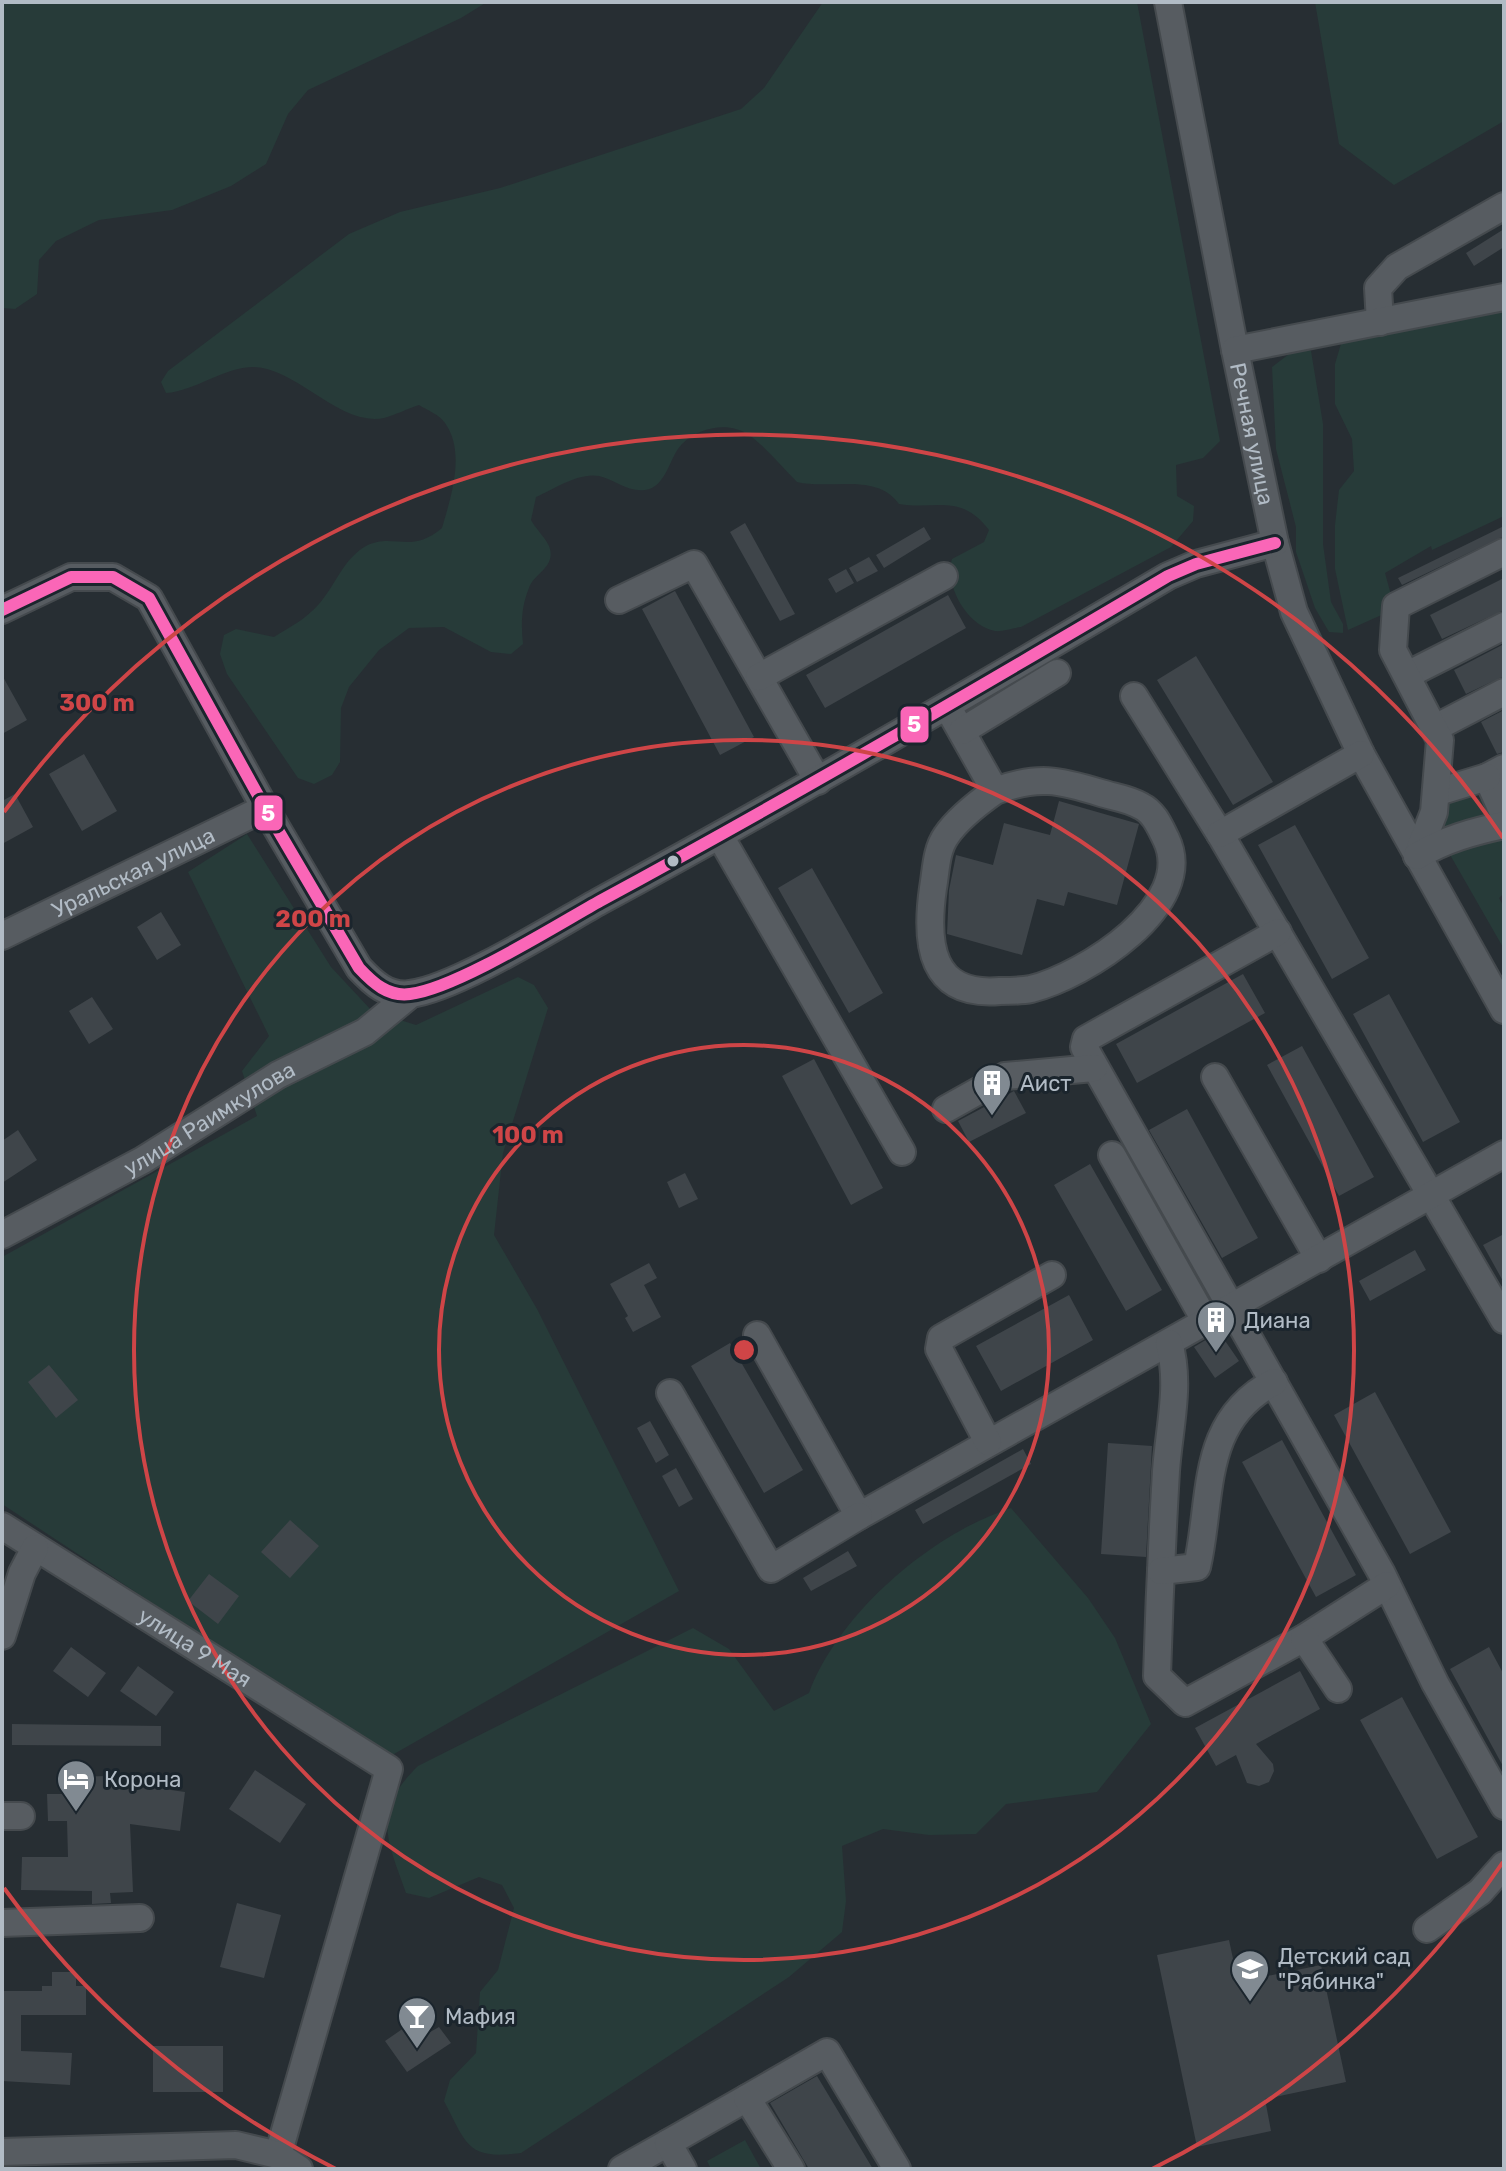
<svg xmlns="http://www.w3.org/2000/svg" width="1506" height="2171" font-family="Rubik,sans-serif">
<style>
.green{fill:#273b39}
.building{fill:#3f454a}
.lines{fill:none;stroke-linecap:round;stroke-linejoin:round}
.minor-casing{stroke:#454a4e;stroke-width:30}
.minor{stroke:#575c61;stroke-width:26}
.bus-1-casing{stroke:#1b252d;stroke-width:18}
.bus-1{stroke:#fa66b7;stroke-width:12}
.ring{fill:none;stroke:#cf4547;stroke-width:4}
.bus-dot{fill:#b1bbc5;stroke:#1b252d;stroke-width:3}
.labels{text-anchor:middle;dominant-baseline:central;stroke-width:6;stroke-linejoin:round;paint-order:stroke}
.street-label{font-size:22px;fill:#b1bbc5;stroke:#1b252d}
.poi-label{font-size:22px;fill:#b1bbc5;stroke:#1b252d;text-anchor:start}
.centre{fill:#cf4547;stroke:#1b252d;stroke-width:4}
.ring-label{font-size:24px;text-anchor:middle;font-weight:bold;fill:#cf4547;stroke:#1b252d;stroke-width:6;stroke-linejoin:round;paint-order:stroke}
.line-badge{stroke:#1b252d;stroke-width:3}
.badge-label{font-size:22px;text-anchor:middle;font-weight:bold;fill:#fff}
</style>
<rect width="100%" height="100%" fill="#272e33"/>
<path class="green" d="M2,2H487L461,18L308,90L288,114L266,164L231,186L172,210L99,220L56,241L39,260L37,294L15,309L2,308Z
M823,2H1137L1220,441L1203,458L1176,465L1177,496L1194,506L1193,521L1171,547L1021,627C1013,628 1002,632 995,631C966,625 944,584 952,559L984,542L989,530C961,493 936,510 899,504C877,472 829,490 797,482C782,467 766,447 749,435C729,421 699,427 682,444C669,457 667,487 645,490C627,492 614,479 599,476C579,472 554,489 536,497L531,520C535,528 545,537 549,546C557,567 534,573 529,588C521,607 521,625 523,644L511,654L491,652L444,627L409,628L379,650L349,687L341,708L340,762L332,775L314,784L298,778L227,674L220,654L224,635L236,629L274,637C290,627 306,619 319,604C335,586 343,559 366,546C394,532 410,555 442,528C451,497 466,452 445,423C440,415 427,410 419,405C407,409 395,415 384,418C340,427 297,368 254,367C223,367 196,391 166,393L161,382L168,371L349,234L400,212L500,188L741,109L764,88Z
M1315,2H1504V121L1394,185L1339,144Z
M1476,305L1504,313V516L1432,550L1431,546L1385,573L1393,602L1386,613L1348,630L1335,569V525L1339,490L1354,471L1352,439L1335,404V364L1343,337Z
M1297,348L1311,351L1323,424V544L1331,602L1343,624V633L1329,632L1315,608L1296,552V527L1276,449L1272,367Z
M1472,796L1484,801L1488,810L1484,819L1439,836L1446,804Z
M1504,831V893L1499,898L1504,907V949L1449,853Z
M247,834L331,967L372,1011L416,1025L518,977L534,985L548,1008L503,1153L494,1235L537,1309L679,1591L387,1758L2,1504V1257L257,1116L242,1071L269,1036L188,872Z
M1011,1508L1088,1598L1115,1638L1151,1724L1097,1792L1006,1804L976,1834L929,1835L883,1829L842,1846L846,1901L842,1932L789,1977L521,2153C467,2160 467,2145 444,2101L450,2080L476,2053L480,1992L498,1970L514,1908L502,1885L479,1877L429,1898L406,1893C387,1839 371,1812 418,1766L693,1628L729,1649L774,1711L809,1693C839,1613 931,1534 1011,1508Z
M745,2140L761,2169H711L707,2161Z"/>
<path class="building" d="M1504,229V247L1474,266L1466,253Z
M745,523L795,614L780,621L730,532Z
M1504,526V536L1402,585L1398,578Z
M924,527L931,539L884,568L876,555Z
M869,557L878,571L857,582L849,568Z
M846,569L854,583L836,593L828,579Z
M1504,578V610L1442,639L1430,615Z
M675,591L754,737L720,755L642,609Z
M948,595L966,628L825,708L806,675Z
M1504,644V676L1466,694L1454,670Z
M1196,656L1273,782L1233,805L1157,680Z
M2,675L27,720L2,734Z
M1504,710V752L1497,754L1481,722Z
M84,754L117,811L82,831L49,774Z
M15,794L33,827L2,844V801Z
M1059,801L1139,824L1117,905L1068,892L1064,906L1037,899L1022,955L947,934L949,890L956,855L993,865L1004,823L1050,835Z
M1295,825L1369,958L1332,979L1258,845Z
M812,868L883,993L849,1013L778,888Z
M161,912L181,945L157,960L137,927Z
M1243,974L1265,1013L1137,1083L1116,1044Z
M1389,994L1460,1122L1423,1142L1353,1014Z
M92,997L113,1029L89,1044L69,1011Z
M1302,1046L1374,1177L1339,1196L1267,1065Z
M814,1059L883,1188L851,1205L782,1076Z
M1014,1091L1026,1113L969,1142L958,1121Z
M1187,1109L1258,1238L1222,1258L1149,1130Z
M18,1130L37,1160L2,1183V1141Z
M1090,1164L1162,1290L1126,1311L1054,1185Z
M685,1173L698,1199L679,1208L667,1182Z
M1504,1234V1283L1483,1245Z
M1415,1250L1426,1270L1370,1301L1359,1281Z
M649,1263L657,1278L644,1285L661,1317L633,1332L625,1318L628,1316L610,1284Z
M1069,1295L1093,1340L1001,1391L976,1346Z
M1219,1332L1239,1361L1215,1378L1194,1347Z
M730,1343L803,1470L764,1493L691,1366Z
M49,1365L78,1400L56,1418L28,1382Z
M1375,1392L1451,1532L1410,1554L1334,1415Z
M650,1421L669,1455L656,1463L637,1428Z
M1282,1440L1356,1575L1316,1597L1242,1462Z
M1108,1443L1152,1446L1146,1557L1101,1554Z
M1023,1449L1031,1464L923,1524L915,1510Z
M676,1468L693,1499L679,1507L662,1476Z
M290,1520L319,1546L290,1578L261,1552Z
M848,1551L857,1566L811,1591L803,1578Z
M209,1574L239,1596L218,1624L188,1601Z
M71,1647L106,1673L88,1697L53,1671Z
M1489,1647L1504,1675V1768L1450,1669Z
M138,1666L174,1692L156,1716L120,1691Z
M1300,1671L1320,1709L1256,1744L1273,1764L1274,1771L1269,1782L1259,1786L1247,1783L1236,1755L1216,1766L1195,1728Z
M1402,1697L1478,1837L1437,1859L1360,1720Z
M12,1724L161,1726V1746L12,1745Z
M255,1770L306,1804L280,1843L229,1809Z
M109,1776V1781L185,1792L180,1831L130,1824L133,1892L110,1893L111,1903L92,1904V1891L21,1890L22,1857H68L67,1821H48L47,1794H66V1777Z
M237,1903L281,1915L264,1978L220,1967Z
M1229,1940L1238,1982L1321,1965L1346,2082L1265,2099L1271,2131L1197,2147L1157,1955Z
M52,1972H76V1986H86V2015H21V2051L72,2053L70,2085L2,2081V1991H42V1986H52Z
M411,2023L423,2036L439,2027L451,2043L407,2072L385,2041Z
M153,2046H223V2092H153Z
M817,2076L873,2169H809L770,2103Z"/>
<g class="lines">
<defs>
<g id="minor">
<path id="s1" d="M1168,2L1235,350L1275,543L1294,612L1361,754L1504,1010"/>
<path d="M1380,322L1378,288L1397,267L1504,206"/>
<path d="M1235,350L1504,297"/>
<path d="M619,600L694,564L818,781"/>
<path d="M2,610L71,577H113L149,598L265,808L359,968C373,983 388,997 410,994C455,989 557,925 600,901C792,797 980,687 1168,576L1196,564L1275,543"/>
<path d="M1407,675L1504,626"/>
<path d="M759,677L944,576"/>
<path d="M1134,696L1220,834L1504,1320"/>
<path d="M947,706L995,791C978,803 958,818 946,836C936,850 936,871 933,888C925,944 930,997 1000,991C1010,991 1021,991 1031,989C1084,976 1198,905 1166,839C1160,827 1154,812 1141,806C1130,799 1114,797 1101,793C1059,780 1038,775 995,791"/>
<path d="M1435,728L1504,692"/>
<path d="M962,731L1057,673"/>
<path d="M1504,768L1487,777L1504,815"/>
<path d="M1438,792L1487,777"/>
<path d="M1220,834L1361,754"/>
<path d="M720,836L902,1152"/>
<path d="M1417,856L1434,812L1440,740L1393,650L1396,606L1504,552"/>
<path d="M1417,856C1446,839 1472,832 1504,825"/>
<path d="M1278,932L1086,1039L1084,1047L1382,1574L1435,1683L1504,1806"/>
<path id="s2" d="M2,936L265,808"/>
<path d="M1215,1077L1319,1259"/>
<path d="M946,1109L1005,1076L1094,1068"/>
<path d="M1112,1155L1206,1322"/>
<path id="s3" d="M2,1235L143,1160L278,1075L365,1032L411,994"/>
<path d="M757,1335L859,1516L1504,1154"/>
<path d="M1169,1343C1181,1384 1169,1428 1166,1471C1162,1540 1159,1608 1157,1676L1185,1703L1304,1638L1387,1585"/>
<path d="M670,1393L771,1569L859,1516"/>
<path d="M988,1442L939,1349L941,1338L1052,1275"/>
<path id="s4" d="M2,1526L389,1769L278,2155"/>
<path d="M1161,1571L1197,1567C1213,1496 1199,1421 1274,1382"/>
<path d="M2,1636L22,1573L35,1548"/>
<path d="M1304,1638L1338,1689"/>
<path d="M2,1816H21"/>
<path d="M2,1923L140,1918"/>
<path d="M1427,1929L1480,1892L1504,1865"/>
<path d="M2,2152L236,2145L278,2155L299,2169"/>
<path d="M622,2169L668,2143"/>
<path d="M683,2169L668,2143L747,2098"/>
<path d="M791,2169L747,2098L827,2052L897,2169"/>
</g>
</defs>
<use href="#minor" class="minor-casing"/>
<use href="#minor" class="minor"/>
<defs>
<path id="bus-1" d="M2,610L71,577H113L149,598L265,808L359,968C373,983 388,997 410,994C455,989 557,925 600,901C792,797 980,687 1168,576L1196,564L1275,543"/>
</defs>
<use href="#bus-1" class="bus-1-casing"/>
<use href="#bus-1" class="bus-1"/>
</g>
<g class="ring">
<circle cx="744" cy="1350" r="305"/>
<circle cx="744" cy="1350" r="610"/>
<path d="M1503 1862A915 915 0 0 1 1152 2169M336 2169A915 915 0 0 1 4 1888M4 812A915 915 0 0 1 1503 838"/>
</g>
<defs>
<symbol id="building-pin" viewBox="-11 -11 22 30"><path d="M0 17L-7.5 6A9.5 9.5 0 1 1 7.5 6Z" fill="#818a92" stroke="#1b252d"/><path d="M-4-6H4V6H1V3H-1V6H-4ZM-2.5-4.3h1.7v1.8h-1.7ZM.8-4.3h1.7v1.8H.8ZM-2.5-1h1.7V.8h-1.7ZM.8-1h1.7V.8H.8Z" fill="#fff"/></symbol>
<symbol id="hotel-pin" viewBox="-11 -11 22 30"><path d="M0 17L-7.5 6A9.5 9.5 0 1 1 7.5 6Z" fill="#818a92" stroke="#1b252d"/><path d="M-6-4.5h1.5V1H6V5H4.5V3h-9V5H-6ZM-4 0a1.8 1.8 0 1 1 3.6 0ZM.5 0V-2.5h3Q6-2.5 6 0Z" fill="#fff"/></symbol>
<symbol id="school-pin" viewBox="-11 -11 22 30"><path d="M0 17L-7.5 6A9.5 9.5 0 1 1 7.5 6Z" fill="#818a92" stroke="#1b252d"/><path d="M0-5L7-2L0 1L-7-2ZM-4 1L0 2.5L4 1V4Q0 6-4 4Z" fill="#fff"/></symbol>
<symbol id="bar-pin" viewBox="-11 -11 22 30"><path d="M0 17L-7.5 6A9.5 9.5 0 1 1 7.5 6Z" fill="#818a92" stroke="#1b252d"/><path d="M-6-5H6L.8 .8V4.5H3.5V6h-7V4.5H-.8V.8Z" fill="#fff"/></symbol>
</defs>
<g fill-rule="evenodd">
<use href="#building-pin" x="970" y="1061" width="44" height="60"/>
<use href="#building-pin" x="1194" y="1298" width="44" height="60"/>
<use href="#hotel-pin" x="54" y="1757" width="44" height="60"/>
<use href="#school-pin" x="1228" y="1947" width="44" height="60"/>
<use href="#bar-pin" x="395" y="1994" width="44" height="60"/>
</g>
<circle class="bus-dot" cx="673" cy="861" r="7"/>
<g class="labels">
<g class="street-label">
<text stroke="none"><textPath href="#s1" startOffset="440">Речная улица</textPath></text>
<text stroke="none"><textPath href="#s2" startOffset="146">Уральская улица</textPath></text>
<text stroke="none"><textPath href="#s3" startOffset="238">улица Раимкулова</textPath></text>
<text stroke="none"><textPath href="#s4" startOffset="228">улица 9 Мая</textPath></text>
</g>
<g class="poi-label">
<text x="1020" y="1083">Аист</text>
<text x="1244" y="1320">Диана</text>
<text x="104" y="1779">Корона</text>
<text x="1278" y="1956">Детский сад<tspan x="1278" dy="25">"Рябинка"</tspan></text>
<text x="445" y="2016">Мафия</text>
</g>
</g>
<circle cx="744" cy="1350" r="12" class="centre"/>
<g class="ring-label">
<text x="97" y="711">300 m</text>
<text x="313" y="927">200 m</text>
<text x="528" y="1143">100 m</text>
</g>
<g class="line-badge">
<rect x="899" y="705" width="31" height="39" rx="8" fill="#fa66b7"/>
<rect x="253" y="794" width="31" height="38" rx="8" fill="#fa66b7"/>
</g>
<g class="badge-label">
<text x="914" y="732">5</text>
<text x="268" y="821">5</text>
</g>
<rect width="1506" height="2171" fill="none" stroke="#b1bbc5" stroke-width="8"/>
</svg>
